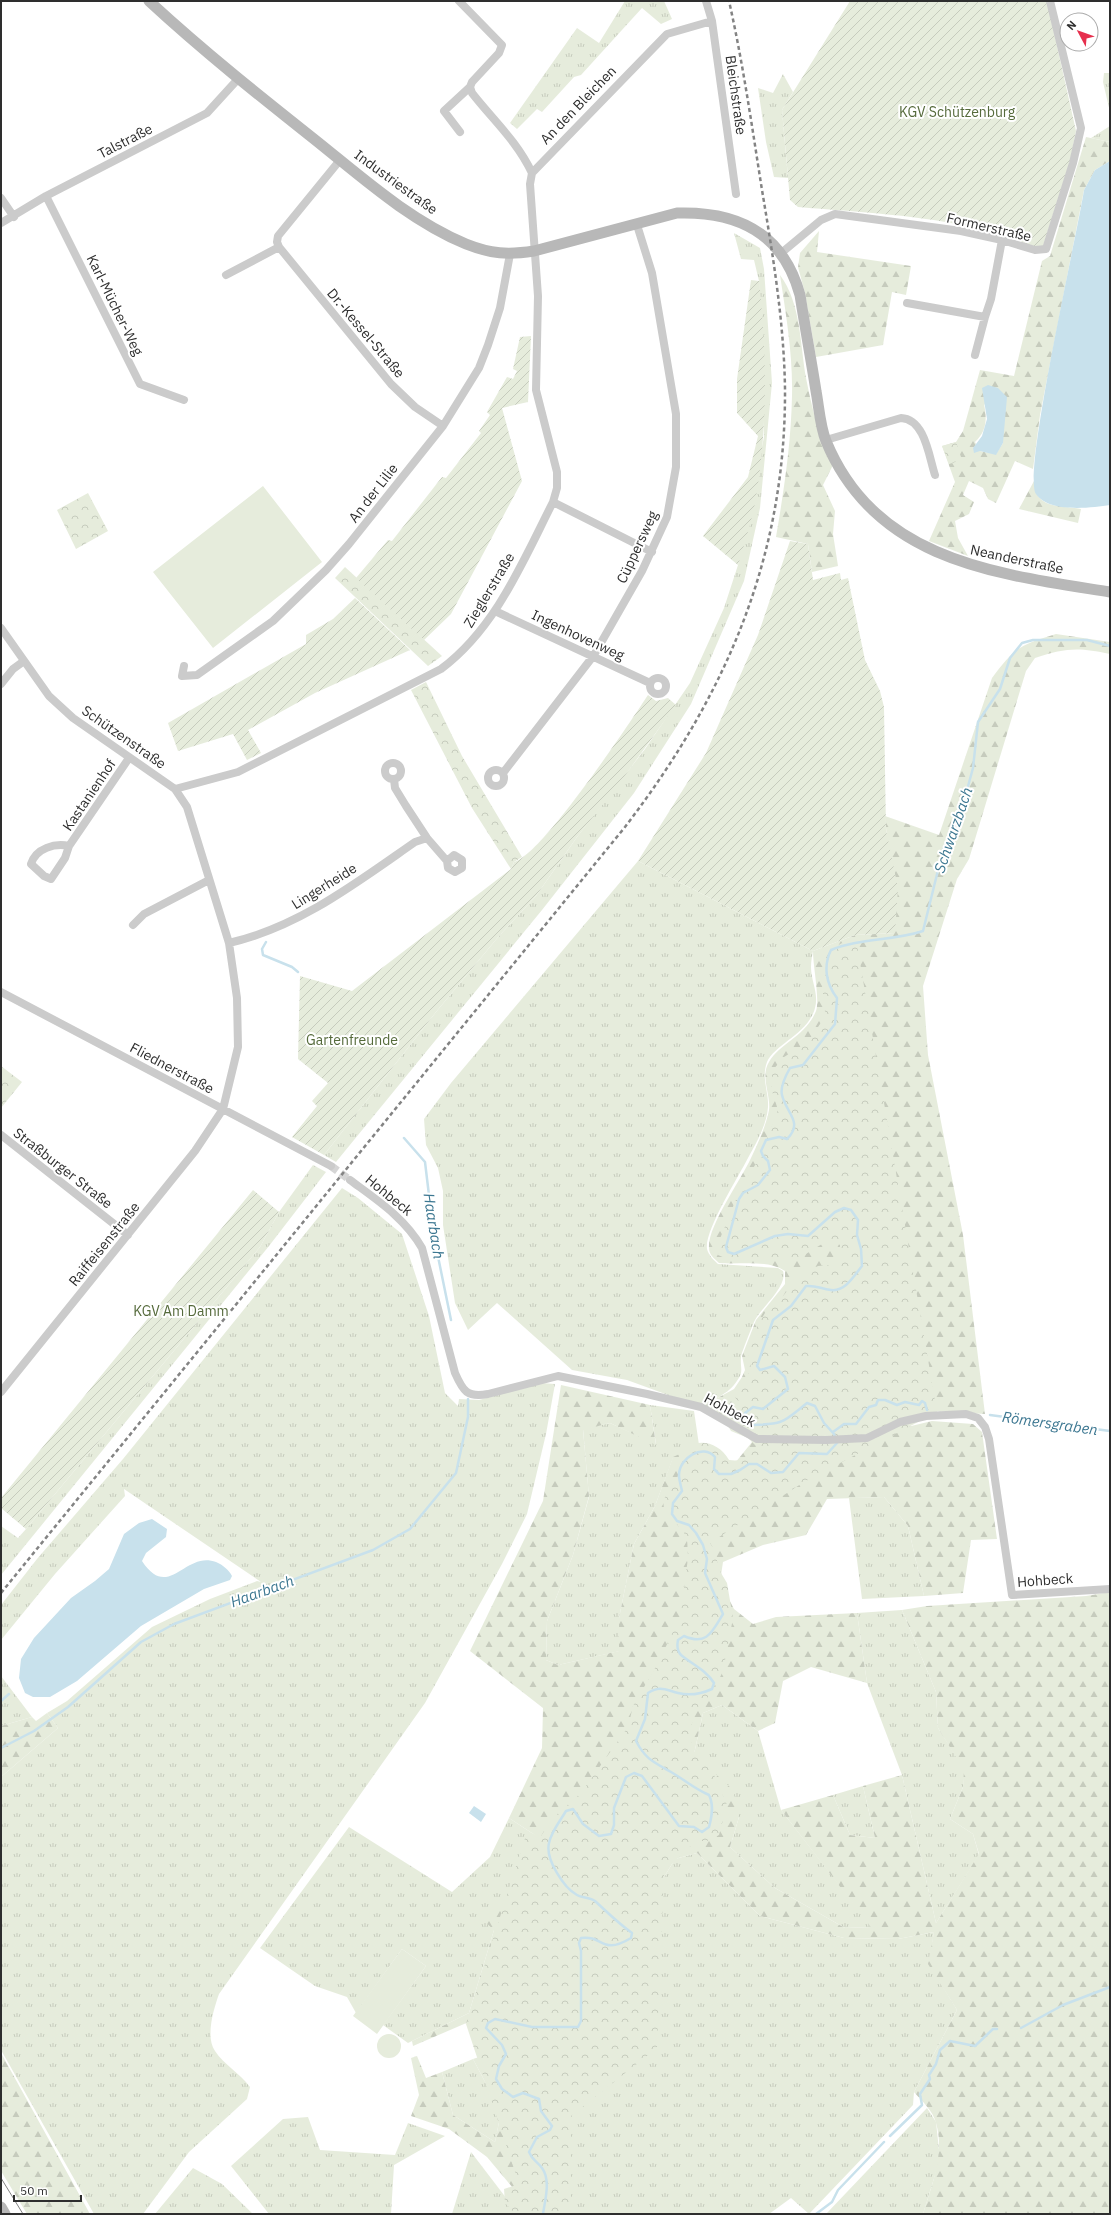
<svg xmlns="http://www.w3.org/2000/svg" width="1111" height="2215" font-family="'IBM Plex Sans',sans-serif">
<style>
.grass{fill:url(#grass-tufts)}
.forest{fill:url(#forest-firs);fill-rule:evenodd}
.park{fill:url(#park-crowns)}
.garden{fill:url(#garden-furrows)}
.pitch{fill:#e6ecdc}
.water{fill:#c8e1ec}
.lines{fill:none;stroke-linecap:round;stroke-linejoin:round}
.stream{stroke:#c8e1ec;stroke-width:2.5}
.street-tunnel{stroke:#d5d5d5;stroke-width:8;stroke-dasharray:8 4;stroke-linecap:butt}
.street{stroke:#cbcbcb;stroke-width:8}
.secondary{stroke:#b8b8b8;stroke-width:11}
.tram{stroke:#838383;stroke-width:1}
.rail{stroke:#838383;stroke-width:2.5;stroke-dasharray:4 3;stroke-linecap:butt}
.labels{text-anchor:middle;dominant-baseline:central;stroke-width:4;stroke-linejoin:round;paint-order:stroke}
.street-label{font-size:14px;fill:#2e2e2e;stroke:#fff}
.park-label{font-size:14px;fill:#556a3b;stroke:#fff}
.water-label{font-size:15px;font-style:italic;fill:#3c7791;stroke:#fff}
</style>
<defs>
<pattern id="grass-tufts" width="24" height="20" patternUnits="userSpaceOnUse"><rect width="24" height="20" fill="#e6ecdc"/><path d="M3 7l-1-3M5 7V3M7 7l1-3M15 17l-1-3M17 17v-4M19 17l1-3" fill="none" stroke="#c6cbbd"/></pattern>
<pattern id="forest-firs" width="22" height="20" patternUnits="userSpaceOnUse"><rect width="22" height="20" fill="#e6ecdc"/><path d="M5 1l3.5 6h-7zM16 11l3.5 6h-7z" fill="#c6cbbd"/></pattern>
<pattern id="park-crowns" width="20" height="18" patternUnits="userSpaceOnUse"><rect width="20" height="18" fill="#e6ecdc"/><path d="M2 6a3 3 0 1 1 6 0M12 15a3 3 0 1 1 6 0" fill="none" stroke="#c6cbbd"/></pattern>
<pattern id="garden-furrows" width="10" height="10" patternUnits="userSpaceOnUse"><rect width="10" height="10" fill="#e6ecdc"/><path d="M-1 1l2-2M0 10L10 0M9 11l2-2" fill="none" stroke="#c6cbbd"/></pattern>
</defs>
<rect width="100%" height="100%" fill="#fff"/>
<path class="grass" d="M625,1H664L672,19L661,24L642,8L581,75L574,77L542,112L537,109L517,129L510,123L577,28L599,43Z
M1104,73H1110V112L1103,82Z
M783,74L793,92L782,110L788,178L774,177L766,142L758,88L773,93Z
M1110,126V142L1091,138Z
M734,233L760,248L764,269L772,383L760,508L744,581L691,704L634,793L542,910L336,1162L324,1155L436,1012L499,936L536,896L577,837L645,749L690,683L724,608L738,565L764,437L759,281L754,260L741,259Z
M638,861L813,951C812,956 811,962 811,967C811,981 819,994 815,1008C808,1034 775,1044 767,1062C761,1078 769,1092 768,1107C767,1124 756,1144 748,1158C739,1176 704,1231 707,1249C709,1256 713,1259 718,1264L778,1268L783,1271C788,1286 762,1307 755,1320C753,1324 741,1354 741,1357C740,1371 745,1371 734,1385C727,1394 711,1401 701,1407L627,1380L572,1370L497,1303L468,1330L455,1303L443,1225V1191L438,1168L426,1145L424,1119L451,1083Z
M313,1165L326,1172L269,1246L1,1575V1526L18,1538L26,1529L260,1247L279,1212Z
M342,1188L358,1198L402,1234L429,1316L445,1393L458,1406L459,1399L479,1400L541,1383L555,1384L546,1434L527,1514L502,1564L425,1703L219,1994C214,2008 205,2037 215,2051C224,2065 240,2073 250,2087L247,2099L189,2152L143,2214H94L1,2050V1777L58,1728L47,1713L67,1701L152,1627L210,1599L257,1581L261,1582L124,1489L125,1496L55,1574L1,1640V1605L37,1559L123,1459Z
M650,1405L694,1411L699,1445L673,1458L655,1506L634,1544L619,1618L620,1651L558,1665L546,1660L547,1621L573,1555L589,1497L583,1429L610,1423L656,1444Z
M884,1497L908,1526L924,1596L862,1599L849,1498Z
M902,1610L936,1692L938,1728L965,1770L963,1787L950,1819L973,1834L979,1855L936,1923L902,1775L867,1683L857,1613Z
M1,1676L32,1717L1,1726Z
M722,1705L758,1731L781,1810L872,1927L845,1928L775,1888L730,1847L739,1817L694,1754L703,1713Z
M863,1786L875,1838L850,1835L833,1795Z
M509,1818L541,1839L494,1930L469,2013L408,2043L383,2025L426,1966L402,1949L356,2013L347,1997L315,1986L260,1948L349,1827L452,1892L490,1857Z
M697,1853L760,1916L844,1938L898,1939L934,1932L929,1964L957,2010L914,2092L913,2105L809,2214L791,2198L769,2214H571L554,2143L655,1892L675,1859Z
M473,2059L501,2112L495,2142L453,2115L442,2072Z
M927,2108L936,2122L940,2159L923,2214H826Z
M308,2117L320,2150L395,2155L408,2123L445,2136L394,2165L391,2214H269L231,2166L283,2119Z
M471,2152L513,2207V2214H452Z
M193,2168L222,2184L253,2214H155Z"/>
<path class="forest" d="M1086,137L1110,142V161L1095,170L1084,190L1040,415L1033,469L1015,461L996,503L988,499L983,488L969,481L963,495L974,502L969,514L955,521L958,538L968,556L929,541L955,482L942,446L956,442L963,431L980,370L1014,376L1042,261L1050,256ZM984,404L1003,424V443L996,454L980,451L975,442C987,431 987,419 984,404Z
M819,231L817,252L911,266L906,295L892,292L883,345L816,357L805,293L798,267L800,253Z
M780,275C801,303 800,344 806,378C812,408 819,438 833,465L823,485L835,511L833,534L838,566L812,572L808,544L776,537C784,490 791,444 792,396C793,355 786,315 780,275Z
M1034,481C1035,509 1058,505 1081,509L1078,523L1019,509Z
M1056,634L1110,642V654C1078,647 1065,648 1035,658L1026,671L969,859L957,879L923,986L928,1055L963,1235L985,1414L931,1411L757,1439L701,1407L734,1389L742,1377L745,1370L742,1356L756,1320L785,1284V1271C766,1259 740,1265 719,1263C714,1258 709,1255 709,1248C707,1227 742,1178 751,1158C758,1143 766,1126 769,1110C771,1095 760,1076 769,1062C780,1043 806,1036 816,1011C820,999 813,967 813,951L855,935L895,933L885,816L939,835L992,678C1015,647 1020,645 1056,634Z
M561,1385L650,1405L656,1445L610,1423L583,1430L589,1496L573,1555L547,1621L546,1660L558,1665L619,1651V1618L634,1544L655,1506L673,1457L699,1445L735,1463L752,1442L907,1427L932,1421L973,1424L982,1432L997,1539L971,1540L963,1593L924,1596L908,1526L884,1497L827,1499L806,1535L763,1545L723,1562L720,1582L734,1609L753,1624L776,1617L857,1613L867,1683L811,1667L783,1681L775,1723L758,1731L722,1705L703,1713L694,1754L733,1790L739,1817L730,1847L775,1888L845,1928L871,1927L781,1810L833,1795L850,1835L875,1838L863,1786L902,1775L936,1923L979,1854L973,1834L950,1819L963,1787L964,1770L938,1728L936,1692L902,1610L927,1606L1086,1596L1110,1592V2214H923C932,2184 945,2154 936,2123C933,2111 922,2101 914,2092L957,2010L928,1964L934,1932L898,1939L844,1938L760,1916L697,1853L675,1859L655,1892L563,2117L550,2206L513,2188L487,2157L449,2129L411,2116L419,2095L411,2058L417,2056L426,2078L442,2072L453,2115L495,2142L501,2112L473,2059L482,2056L471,2021L413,2046L412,2041L469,2013L494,1930L481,1918L542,1874L541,1839L509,1818L542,1748L543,1708L470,1651L543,1501Z
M47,1713L58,1728L1,1777V1726L32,1717L36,1721Z
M1,2053L90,2214H27L1,2171Z"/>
<path class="park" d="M956,442L962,460L949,464L942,446Z
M88,493L108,531L76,549L57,510Z
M345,567L442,656L428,666L335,578Z
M426,682L462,756L522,857L514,862L511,869L472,808L411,690Z
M842,943L852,946L857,945L937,1412L804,1482L710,1543L716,1553L718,1568L727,1583L733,1618L723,1671L713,1692L695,1710L690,1732L692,1749L712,1770L727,1805L719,1835L707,1841H696L664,1871L657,2048L571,2116V2214H491H510L512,2210L505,2203L504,2189L519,2184L466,2024L527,1832L541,1836L553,1818L581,1793L628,1727L633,1706L658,1663L680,1617L688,1558L687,1537L664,1508L663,1501L673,1482L677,1479L680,1467L678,1458C690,1436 717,1439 729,1460C742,1462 750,1458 756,1446L748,1438L731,1431L725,1421L738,1408L739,1402L733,1395L745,1385L751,1365L748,1352L751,1337L769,1306L774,1300L783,1296L801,1274L818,1266L831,1265L839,1259L840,1245L830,1239L793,1262L727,1259L718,1255L719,1241L739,1192L758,1160L778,1110L772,1091V1071L784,1057L808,1042L822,1021L825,1012L822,984L827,971L823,961L837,946Z
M1,1066L22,1082L1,1108Z"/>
<path class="garden" d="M850,1H1047L1076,131L1070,161L1043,246C1031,249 1023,241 1012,238C1002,234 990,232 980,229C922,215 858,212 798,207L790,200L782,110Z
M751,280L759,281C767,356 768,429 755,503C751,524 744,545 738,565L703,536L748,477L758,436L737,413V379Z
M531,336L528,402L502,408L522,481L451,614L424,640L356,578L388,540L392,541L442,477L446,478L481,433L479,431L490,415L487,412L507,377L513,379L517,371L513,369L520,337Z
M790,541L808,544L813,580L840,573L841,580L848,578L865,660L880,691L884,707L886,830L898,888L895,933L855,935L813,951L638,861L706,753L758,635Z
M355,598L410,650L315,693L248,730L261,753L247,760L233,734L178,751L168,723L306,644V635L333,619Z
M648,695L656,701L668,698L676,705L616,788L577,837L536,896L499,936L436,1012L324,1155L292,1137L317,1106L312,1101L328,1083L298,1059L300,976L352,991L511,869L514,862C541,856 629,724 648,695Z
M253,1190L279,1212L260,1247L26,1529L1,1508V1498Z"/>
<path class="pitch" d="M263,486L322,562L213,648L153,572Z
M402,1949L426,1966L377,2034L353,2016Z
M377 2046a12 12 0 1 1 24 0a12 12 0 1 1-24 0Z"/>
<path class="water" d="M1110,161V505C1090,508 1049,513 1036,494C1022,475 1078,231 1084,190L1095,170Z
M988,385L998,388L1007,397L1003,443L996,455L980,451L974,453L973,448L982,436L987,419L982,388Z
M152,1519L167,1529L166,1537L146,1553L142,1561C169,1602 185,1550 216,1562C223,1565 229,1570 232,1576L230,1580L204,1589L141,1626L77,1681L50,1697H33L25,1693L19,1678L21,1659L34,1638L71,1598L95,1581L109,1569L124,1534L139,1523Z
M474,1806L486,1814L481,1822L469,1813Z"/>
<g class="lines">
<path class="stream" d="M266,942L262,949L263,955L292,967L298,972
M404,1138L425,1162L434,1237L451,1320
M990,1415L1110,1431
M833,1432L844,1424H856L869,1407L876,1405L878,1400H885L897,1405L905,1402L919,1405L922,1401L925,1403L927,1410
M1,1701L9,1694
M1,1748L34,1731L68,1707L141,1642L174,1624L373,1550L410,1529L456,1473L468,1417V1399
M1021,2028L1063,2005L1110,1987
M890,2136L922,2105L920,2094L930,2079L929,2075L936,2064L940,2050L950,2041L975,2046L993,2029H997
M543,2214C545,2200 551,2180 542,2168C537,2161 532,2160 529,2152L537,2137L550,2130L552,2126L541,2111L539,2099L523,2093L513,2097L502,2089L496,2079L499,2066L506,2054L502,2045L486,2028L488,2023L495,2019L532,2027H578L581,2021V1951L579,1943L581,1938C604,1935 601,1956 631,1938L632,1933C618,1923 607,1912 595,1901C590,1897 582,1898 577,1895C564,1888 545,1859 549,1843C551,1832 560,1821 566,1811L573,1809L583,1824L599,1836L611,1834L614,1825V1808L626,1777L634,1773L642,1776L679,1826L694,1827L702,1832L709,1827C712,1816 714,1805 709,1795C693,1788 685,1780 671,1772C654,1762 646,1760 636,1741L645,1719L648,1693C660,1685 666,1690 678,1693C690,1696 701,1694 712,1689L714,1683C706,1670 693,1665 681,1655C677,1651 677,1645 678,1640L684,1636C707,1646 712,1632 723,1614L705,1573L707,1559L703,1545L696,1533L689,1525L677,1521L672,1514L673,1503L682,1491C681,1486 679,1480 679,1475C679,1458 703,1443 715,1457L714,1469L719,1474H731L740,1470L749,1464H757L771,1473L783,1472L799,1453L827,1454L837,1443L834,1434L824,1423L815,1406L807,1403C783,1422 785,1424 753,1425L748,1420L745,1413L753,1407L763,1409L788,1389L785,1377L774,1366L760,1370L757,1366L773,1320L791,1306L806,1286C816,1285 821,1289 831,1290C845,1292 854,1276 862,1266L861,1249L857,1235L858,1220L851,1210L844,1208L835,1212L808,1236L788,1234L775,1236L734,1254L728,1252L726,1247L739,1199L743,1193L758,1185L770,1170L768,1161L763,1156L761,1151L766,1140L779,1137L787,1139C804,1122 786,1113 782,1095C780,1087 786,1075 790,1068L803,1065L835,1024L837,998C826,984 823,966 831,950C860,938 893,941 923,931L943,850L961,812L973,768L978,722L1000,689L1010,658L1022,643L1033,640H1087L1110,646
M816,2214L832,2202L838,2190L884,2142"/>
<path class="street-tunnel" d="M331,1166L350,1180"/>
<path class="street" d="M459,1L502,45L499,53L472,82L470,87L472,93C493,120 517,141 532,173
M706,1L712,21L736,194
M460,132L444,111L470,87
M340,160L278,236L277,242L279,247L391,384L415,407L443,426
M46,196L140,384L184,400
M1,198L14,217
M1,223L46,196L207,113L238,79
M780,254L821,220L835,214L961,231L1002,240L1035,250L1046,249L1073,163L1081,128L1050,1
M226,275L279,247
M907,303L985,317L991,299L1002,240
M975,355L985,317
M826,440L901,418C925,419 929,457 935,475
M553,502L652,552
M495,611L650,683
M1,628L49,696L73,718L175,789L187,807L229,943L237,998L238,1047L223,1109L195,1151L1,1392
M184,666L182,676L197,675L273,621L326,570L349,544L443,426L479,368L488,345L500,308L510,254
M650 686a8 8 0 1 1 16 0a8 8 0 1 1-16 0Z
M1,684L13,669L24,661
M385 771a8 8 0 1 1 16 0a8 8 0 1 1-16 0Z
M488 778a8 8 0 1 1 16 0a8 8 0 1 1-16 0Z
M503,773L594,655L642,571L667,517L676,467V414L652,273L637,225
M394,779L395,788L406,806L427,838L447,861L448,868L455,872L462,868V860L454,855L447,861
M175,789L238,772L441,669C496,628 523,561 553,502L557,488V472L536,390L538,296L530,184L532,173L667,34L712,21
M69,846C55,843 36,848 31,864L44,876L51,879L65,858L69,846L129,758
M133,925L144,914L209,880
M229,943C299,927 356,883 415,842L427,838
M1,992L331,1166
M1,1135L128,1235
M350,1180C377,1200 405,1218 422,1248L455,1373C463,1391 467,1398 488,1394L558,1376L647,1394L701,1407L757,1439L826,1440L867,1438L900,1422L926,1416L966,1414L978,1418L985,1427L989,1439L1012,1595L1110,1589"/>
<path class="secondary" d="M149,1C203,51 261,97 319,143C365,180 411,221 466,244C491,254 508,255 534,251L677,213C738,211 783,233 800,295C805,327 811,359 816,391C819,407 820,426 826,441C876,562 998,574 1110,592
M1,2207L5,2214"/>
<path class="tram" d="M1,2178L23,2214"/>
<path class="rail" d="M1,1593L625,827C726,695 786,557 785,389C784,322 773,256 762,190C752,127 743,63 729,1"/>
</g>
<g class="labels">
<g class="street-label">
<text transform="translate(736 95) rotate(82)">Bleichstraße</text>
<text transform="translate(578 105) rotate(-46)">An den Bleichen</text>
<text transform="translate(125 141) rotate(-27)">Talstraße</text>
<text transform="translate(396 182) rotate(36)">Industriestraße</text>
<text transform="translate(989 227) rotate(13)">Formerstraße</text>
<text transform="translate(115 305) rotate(64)">Karl-Mücher-Weg</text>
<text transform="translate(366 333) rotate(50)">Dr.-Kessel-Straße</text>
<text transform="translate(373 493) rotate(-52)">An der Lilie</text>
<text transform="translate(637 547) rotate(-65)">Cüppersweg</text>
<text transform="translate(1017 559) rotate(12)">Neanderstraße</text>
<text transform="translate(489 590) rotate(-59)">Zieglerstraße</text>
<text transform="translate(578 635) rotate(25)">Ingenhovenweg</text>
<text transform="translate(124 737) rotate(35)">Schützenstraße</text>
<text transform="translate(89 795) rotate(-56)">Kastanienhof</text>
<text transform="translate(324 886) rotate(-32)">Lingerheide</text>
<text transform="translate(172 1068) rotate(28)">Fliednerstraße</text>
<text transform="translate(63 1168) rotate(38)">Straßburger Straße</text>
<text transform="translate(389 1195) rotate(39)">Hohbeck</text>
<text transform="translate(104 1244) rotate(-51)">Raiffeisenstraße</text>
<text transform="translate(730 1410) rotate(28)">Hohbeck</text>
<text transform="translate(1045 1580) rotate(-4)">Hohbeck</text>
</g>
<g class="park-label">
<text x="957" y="112">KGV Schützenburg</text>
<text x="352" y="1040">Gartenfreunde</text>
<text x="181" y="1311">KGV Am Damm</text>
</g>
<g class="water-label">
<text transform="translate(953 830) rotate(-71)">Schwarzbach</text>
<text transform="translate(434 1226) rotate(81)">Haarbach</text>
<text transform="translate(1050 1423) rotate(8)">Römersgraben</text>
<text transform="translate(262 1591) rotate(-20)">Haarbach</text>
</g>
</g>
<rect width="1111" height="2215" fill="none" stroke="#2e2e2e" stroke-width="4"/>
<g transform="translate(1079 32) rotate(311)"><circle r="19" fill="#ffffff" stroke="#ababab"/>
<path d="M0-3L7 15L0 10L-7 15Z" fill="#e62f4d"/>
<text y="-6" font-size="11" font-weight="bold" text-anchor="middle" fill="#2e2e2e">N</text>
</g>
<path d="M14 2195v6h67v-6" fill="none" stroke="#2e2e2e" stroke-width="2"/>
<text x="20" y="2195" font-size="12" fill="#2e2e2e" stroke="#ffffff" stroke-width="3" paint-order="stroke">50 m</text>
</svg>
